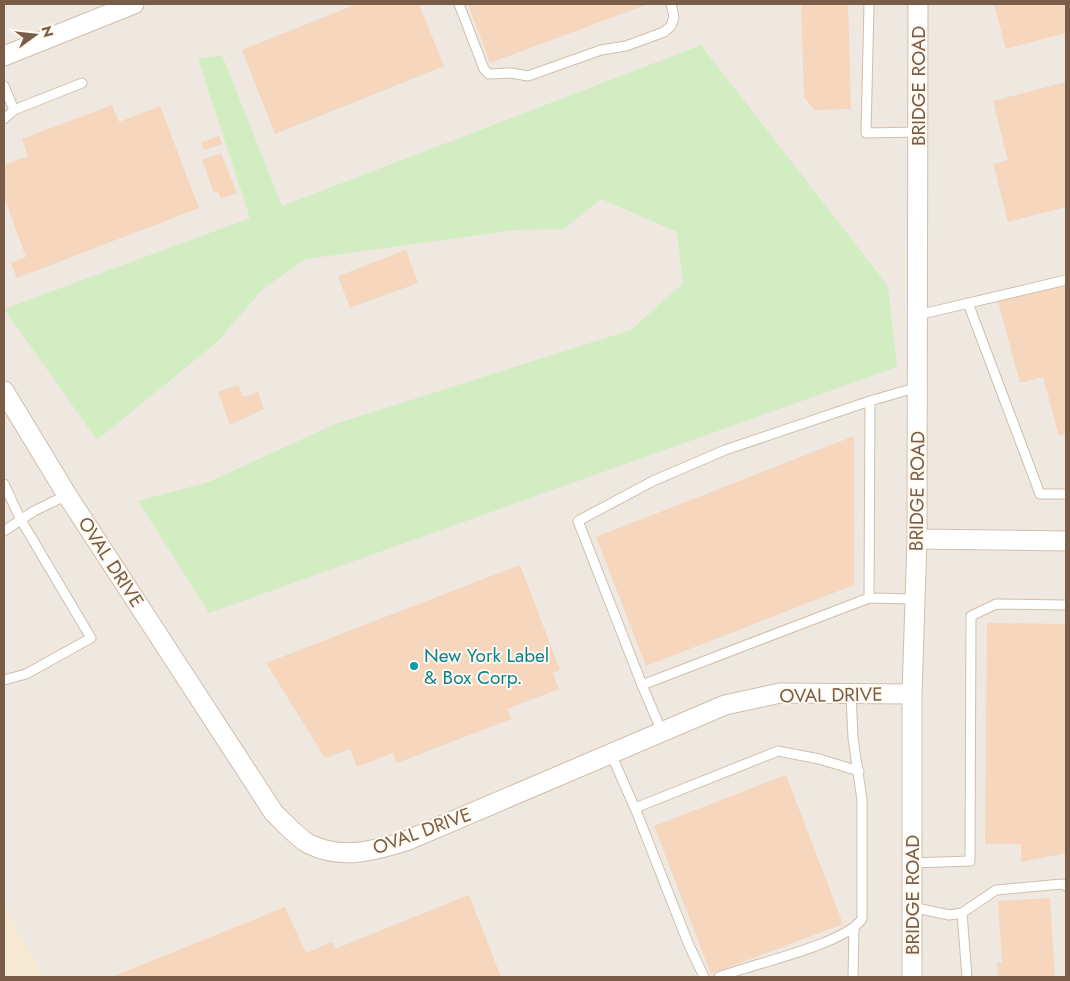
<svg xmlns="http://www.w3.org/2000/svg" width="1070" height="981" font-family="Jost,sans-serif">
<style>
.residential{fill:#f6e9d4}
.industrial{fill:#eee8e1}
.green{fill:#d3edc3}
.building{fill:#f6d6bc}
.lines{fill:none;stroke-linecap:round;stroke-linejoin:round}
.service-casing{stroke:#d1beab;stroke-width:11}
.minor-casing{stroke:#d1beab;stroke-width:21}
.service{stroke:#fff;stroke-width:9}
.minor{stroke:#fff;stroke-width:19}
.culture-dot{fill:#0f9aa8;stroke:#fff9ef;stroke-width:2}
.labels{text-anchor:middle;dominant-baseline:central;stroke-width:4;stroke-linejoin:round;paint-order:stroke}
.street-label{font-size:19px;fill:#7a5d48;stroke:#fff9ef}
.culture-label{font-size:19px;fill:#0d838f;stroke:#fff9ef;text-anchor:start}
</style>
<rect width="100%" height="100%" fill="#fef6e7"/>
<path class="residential" d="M4,905L43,977H4Z"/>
<path class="industrial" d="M4,4H1066V977H43L4,905Z"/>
<path class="green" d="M701,45L888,286L897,367L209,613L138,501L209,482L335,424L631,330L683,283L677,232L601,199L564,229L516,230L306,259L263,289L217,342L97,440L4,309L250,218L198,59L222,55L282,206Z"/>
<path class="building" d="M357,4H419L444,66L275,134L242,50Z
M468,4H648L490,63Z
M801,4H848L851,109L814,110L804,97Z
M994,4H1066V33L1006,49Z
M1066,82V207L1008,222L993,164L1008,160L993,101Z
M112,105L119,122L160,106L199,208L17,278L11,263L26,257L4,197V165L28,156L22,139Z
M219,136L222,144L204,150L201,142Z
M221,153L237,193L221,199L218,192L214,193L202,160Z
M406,250L418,283L350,308L338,276Z
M1066,283V434L1059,436L1043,377L1020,383L998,301Z
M238,385L243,397L258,392L264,409L230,425L218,392Z
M854,436V585L646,666L596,537Z
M520,565L560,670L553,673L559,689L507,709L511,719L397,763L393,753L357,767L350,749L325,758L266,663Z
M987,623L1066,624V853L1021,862V844H985Z
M786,775L843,924L711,974L654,826Z
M469,895L501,977L114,976L285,907L306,953L332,942L335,949Z
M1050,898L1055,977H998L997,963L1002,962L998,901Z"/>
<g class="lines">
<defs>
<path id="service" d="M459,4L484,69L489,74L511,73L528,76L601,50L626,46L664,32L671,26L674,17L671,4
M869,4L866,133L917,132
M4,86L14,110L4,119
M14,110L82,83
M968,303L1040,494H1066
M918,315L1066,280
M4,484L21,520L91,638L26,674L4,680
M4,531L34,511L67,495
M915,599L869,598L870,401L918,387
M642,685L578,521L653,481L725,450L870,401
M662,732L642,685L869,598
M611,754L637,813L688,943L704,977
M635,808L778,751L819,759L859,771
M912,863L970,861L971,616L996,604L1066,605
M912,907L949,915L962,913L996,890L1062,884L1066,886
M962,913L967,977
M719,977C751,964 844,945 862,919V800L853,738L851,694
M853,977L854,928"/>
<path id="minor" d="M4,56L134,4
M4,391L67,495L274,813C284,822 296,837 309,844C341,860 374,851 406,841L725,705L780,693L912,694
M917,539L1066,541
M912,977V694L917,539L918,4"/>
</defs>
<use href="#service" class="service-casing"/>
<use href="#minor" class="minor-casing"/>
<use href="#service" class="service"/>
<use href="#minor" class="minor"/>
</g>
<circle class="culture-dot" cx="414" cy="666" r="5"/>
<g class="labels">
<g class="street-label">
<text transform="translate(918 86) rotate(-90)">BRIDGE ROAD</text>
<text transform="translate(917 491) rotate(-89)">BRIDGE ROAD</text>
<text transform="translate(111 562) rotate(57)">OVAL DRIVE</text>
<text transform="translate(831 695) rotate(-1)">OVAL DRIVE</text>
<text transform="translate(422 831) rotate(-20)">OVAL DRIVE</text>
<text transform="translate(912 895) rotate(-90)">BRIDGE ROAD</text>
</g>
<g class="culture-label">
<text x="424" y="655">New York Label<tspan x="424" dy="22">&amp; Box Corp.</tspan></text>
</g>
</g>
<rect width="1070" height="981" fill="none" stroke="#7a5d48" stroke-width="10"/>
<g transform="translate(35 35) rotate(75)" stroke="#fff9ef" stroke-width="4" paint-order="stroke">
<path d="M0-4L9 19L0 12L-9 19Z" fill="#7a5d48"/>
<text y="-8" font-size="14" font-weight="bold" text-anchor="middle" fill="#7a5d48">N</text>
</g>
</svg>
